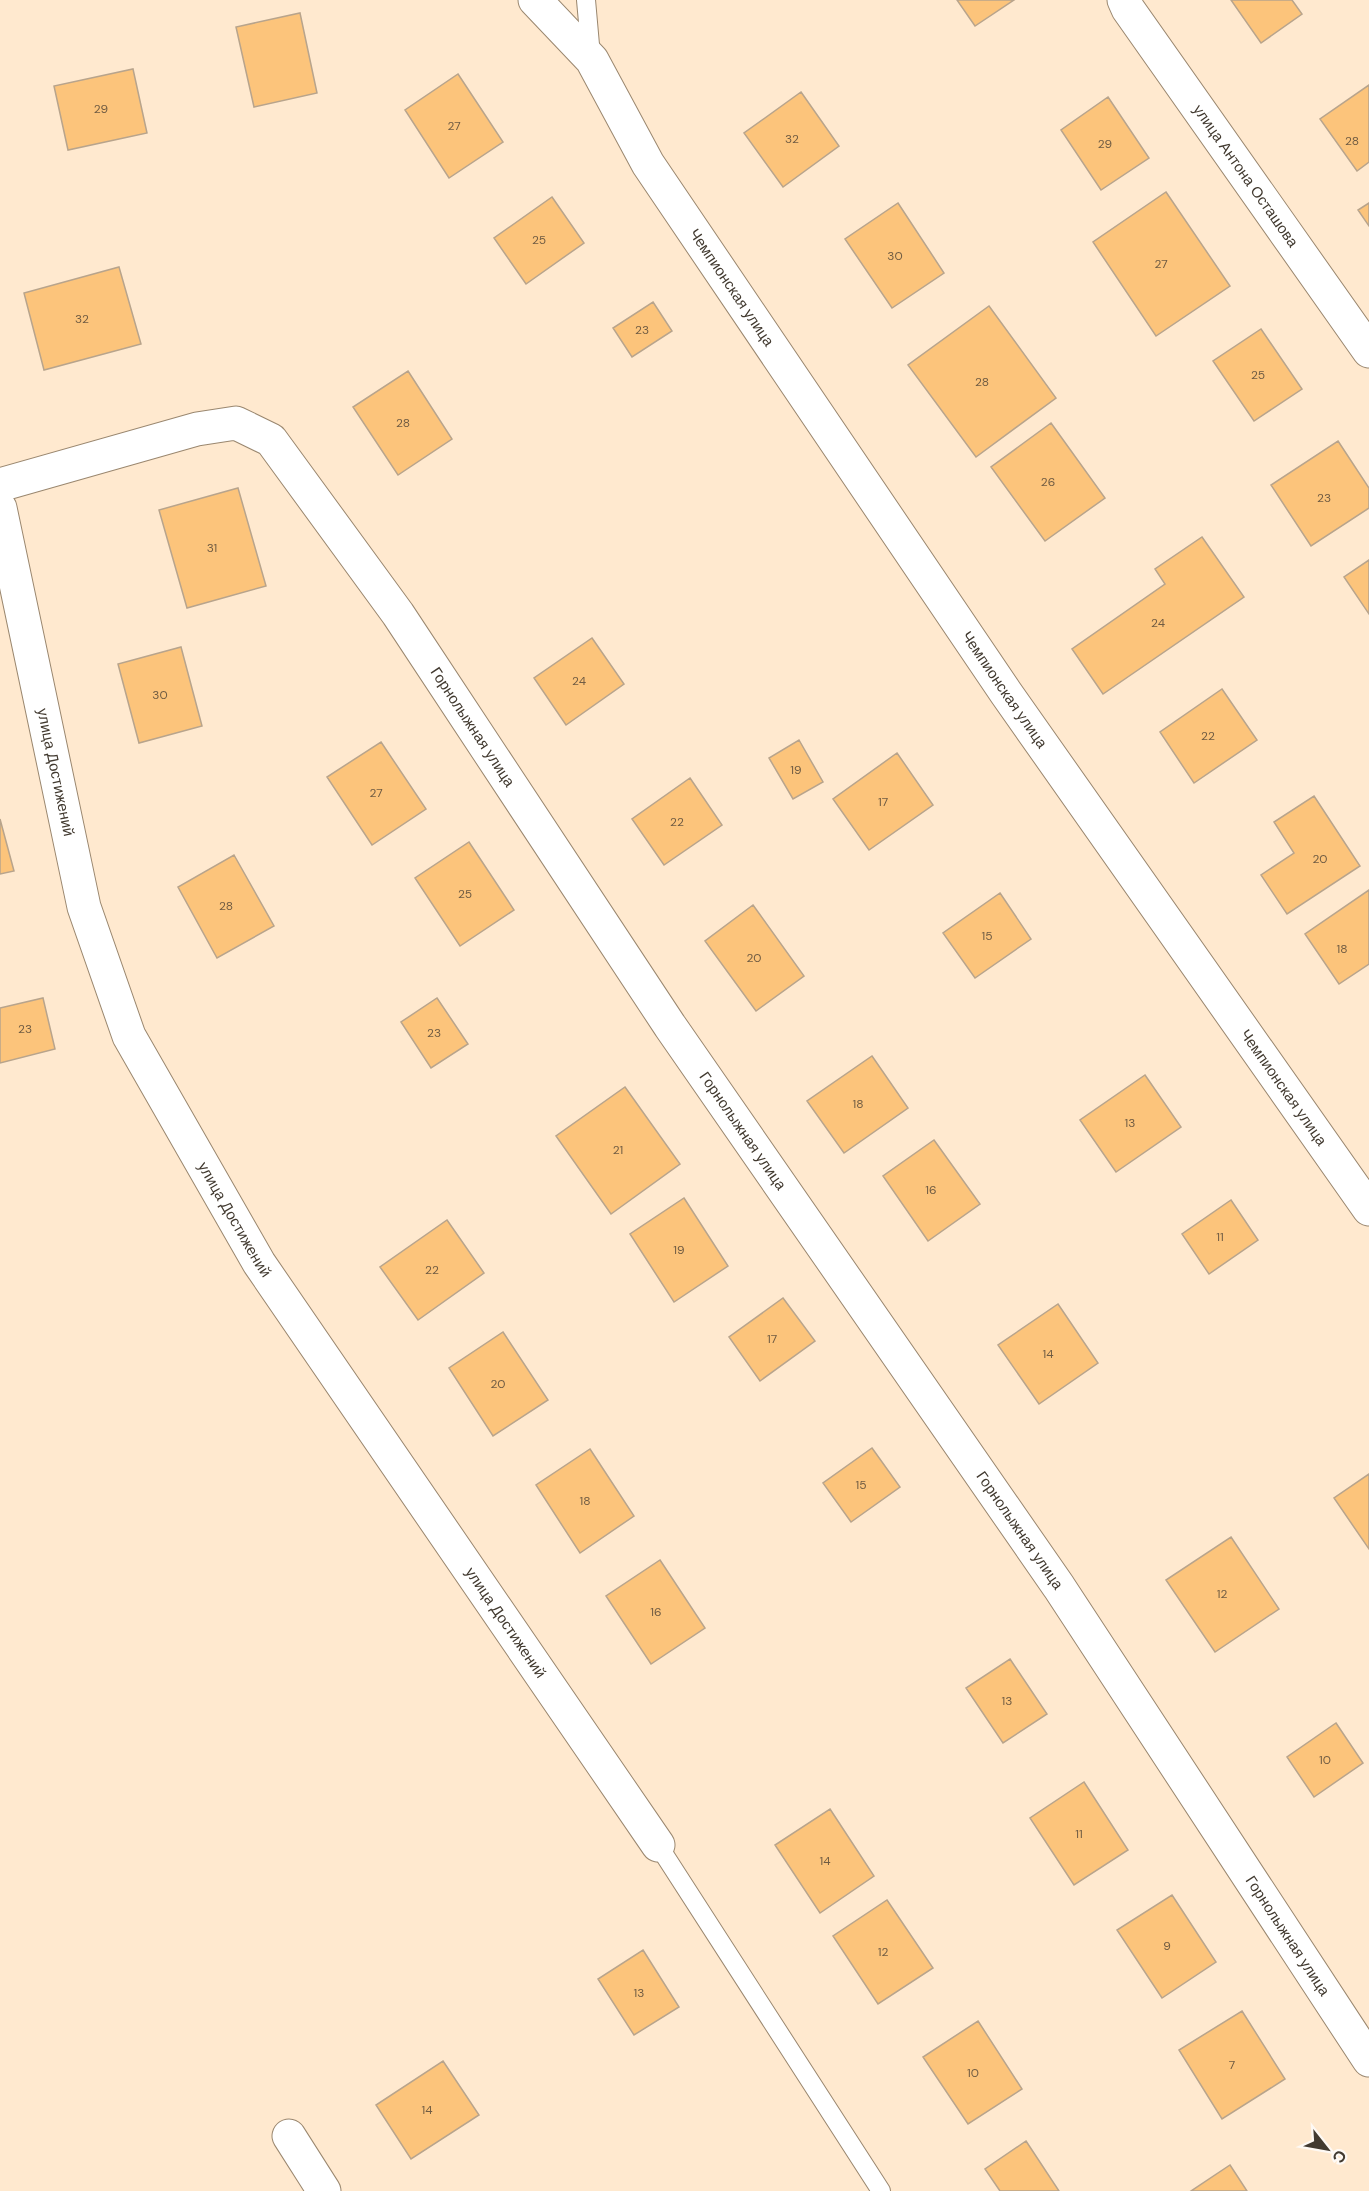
<svg xmlns="http://www.w3.org/2000/svg" width="1369" height="2191" font-family="'DM Sans',sans-serif">
<style>
.building{fill:#fcc47b;stroke:#b8a48c;stroke-width:1.5}
.lines{fill:none;stroke-linecap:round;stroke-linejoin:round}
.service-casing{stroke:#9a876f;stroke-width:20}
.minor-casing{stroke:#9a876f;stroke-width:35}
.service{stroke:#fff;stroke-width:18}
.minor{stroke:#fff;stroke-width:33}
.labels{text-anchor:middle;dominant-baseline:central;stroke-width:6;stroke-linejoin:round;paint-order:stroke}
.number-label{font-size:12px;fill:#705c43}
.street-label{font-size:15px;fill:#423a30;stroke:#fef9f4}
</style>
<rect width="100%" height="100%" fill="#ffe9cf"/>
<path class="building" d="M957,0H1014L975,26Z
M1231,0H1292L1302,14L1261,43Z
M300,13L317,93L254,107L236,27Z
M133,69L147,133L68,150L54,86Z
M458,74L503,142L449,178L405,110Z
M1369,85V162L1357,171L1320,119Z
M801,92L839,146L783,187L744,133Z
M1108,97L1149,158L1101,190L1061,130Z
M1166,192L1230,286L1156,336L1093,242Z
M552,197L584,243L526,284L494,238Z
M898,203L944,273L892,308L845,239Z
M1369,203V226L1358,210Z
M119,267L141,344L44,370L24,293Z
M653,302L672,331L632,357L613,328Z
M989,306L1056,398L976,457L908,365Z
M1261,329L1302,389L1254,421L1213,361Z
M408,371L452,439L398,475L353,407Z
M1051,423L1105,498L1045,541L991,467Z
M1338,441L1369,488V508L1311,546L1271,485Z
M238,488L266,586L187,608L159,510Z
M1202,537L1244,597L1103,694L1072,649L1165,584L1155,569Z
M1369,560V614L1344,577Z
M592,638L624,684L566,725L534,678Z
M181,647L202,726L139,743L118,664Z
M1222,689L1257,740L1194,783L1160,732Z
M799,740L823,782L793,799L769,758Z
M381,742L426,809L372,845L327,777Z
M897,753L933,805L869,850L833,799Z
M690,778L722,825L664,865L632,819Z
M1314,796L1360,866L1287,914L1261,875L1294,853L1274,822Z
M0,819L14,871L0,874Z
M469,842L514,910L460,946L415,878Z
M234,855L274,926L217,958L178,887Z
M1369,890V964L1339,984L1305,934Z
M1000,893L1031,939L975,978L943,933Z
M753,905L804,976L756,1011L705,941Z
M43,998L55,1049L0,1063V1008Z
M437,998L468,1044L431,1068L401,1022Z
M872,1056L908,1108L844,1153L807,1101Z
M1145,1075L1181,1127L1116,1172L1080,1120Z
M625,1087L680,1164L611,1214L556,1136Z
M934,1140L980,1204L928,1241L883,1176Z
M684,1198L728,1266L674,1302L630,1234Z
M1231,1200L1258,1240L1209,1274L1182,1234Z
M447,1220L484,1273L418,1320L380,1267Z
M783,1298L815,1341L760,1381L729,1337Z
M1058,1304L1098,1363L1039,1404L998,1345Z
M503,1332L548,1400L493,1436L449,1368Z
M872,1448L900,1487L851,1522L823,1483Z
M590,1449L634,1516L580,1553L536,1485Z
M1369,1474V1549L1334,1498Z
M1231,1537L1279,1609L1215,1652L1166,1580Z
M660,1560L705,1628L651,1664L606,1596Z
M1010,1659L1047,1714L1003,1743L966,1688Z
M1336,1723L1363,1763L1314,1797L1287,1757Z
M1084,1782L1128,1850L1074,1885L1030,1818Z
M830,1809L874,1876L820,1913L775,1845Z
M1172,1895L1216,1962L1162,1998L1117,1930Z
M887,1900L933,1968L878,2004L833,1936Z
M643,1950L679,2007L634,2035L598,1979Z
M1242,2011L1285,2079L1222,2119L1179,2050Z
M978,2021L1022,2089L968,2124L923,2057Z
M443,2061L479,2115L411,2159L376,2105Z
M1026,2141L1059,2191H1000L985,2169Z
M1230,2165L1247,2191H1191Z"/>
<g class="lines">
<defs>
<path id="service" d="M586,0L591,56
M658,1845L881,2191"/>
<g id="minor">
<path id="s1" d="M535,0L592,60L648,164L1006,693L1369,1209"/>
<path id="s2" d="M1124,0L1128,9L1369,351"/>
<path id="s3" d="M0,485L197,429L236,423L271,440L398,614L670,1026L1059,1587L1369,2060"/>
<path id="s4" d="M0,508L84,907L129,1036L259,1263L658,1845"/>
<path d="M289,2136L324,2191"/>
</g>
</defs>
<use href="#service" class="service-casing"/>
<use href="#minor" class="minor-casing"/>
<use href="#service" class="service"/>
<use href="#minor" class="minor"/>
</g>
<g class="labels">
<g class="number-label">
<text x="101" y="109">29</text>
<text x="454" y="126">27</text>
<text x="792" y="139">32</text>
<text x="1352" y="141">28</text>
<text x="1105" y="144">29</text>
<text x="539" y="240">25</text>
<text x="895" y="256">30</text>
<text x="1161" y="264">27</text>
<text x="82" y="319">32</text>
<text x="642" y="330">23</text>
<text x="1258" y="375">25</text>
<text x="982" y="382">28</text>
<text x="403" y="423">28</text>
<text x="1048" y="482">26</text>
<text x="1324" y="498">23</text>
<text x="212" y="548">31</text>
<text x="1158" y="623">24</text>
<text x="579" y="681">24</text>
<text x="160" y="695">30</text>
<text x="1208" y="736">22</text>
<text x="796" y="770">19</text>
<text x="376" y="793">27</text>
<text x="883" y="802">17</text>
<text x="677" y="822">22</text>
<text x="1320" y="859">20</text>
<text x="465" y="894">25</text>
<text x="226" y="906">28</text>
<text x="987" y="936">15</text>
<text x="1342" y="949">18</text>
<text x="754" y="958">20</text>
<text x="25" y="1029">23</text>
<text x="434" y="1033">23</text>
<text x="858" y="1104">18</text>
<text x="1130" y="1123">13</text>
<text x="618" y="1150">21</text>
<text x="931" y="1190">16</text>
<text x="1220" y="1237">11</text>
<text x="679" y="1250">19</text>
<text x="432" y="1270">22</text>
<text x="772" y="1339">17</text>
<text x="1048" y="1354">14</text>
<text x="498" y="1384">20</text>
<text x="861" y="1485">15</text>
<text x="585" y="1501">18</text>
<text x="1222" y="1594">12</text>
<text x="656" y="1612">16</text>
<text x="1007" y="1701">13</text>
<text x="1325" y="1760">10</text>
<text x="1079" y="1834">11</text>
<text x="825" y="1861">14</text>
<text x="1167" y="1946">9</text>
<text x="883" y="1952">12</text>
<text x="639" y="1993">13</text>
<text x="1232" y="2065">7</text>
<text x="973" y="2073">10</text>
<text x="427" y="2110">14</text>
</g>
<g class="street-label">
<text stroke="none"><textPath href="#s2" startOffset="214">улица Антона Осташова</textPath></text>
<text stroke="none"><textPath href="#s1" startOffset="350">Чемпионская улица</textPath></text>
<text stroke="none"><textPath href="#s1" startOffset="836">Чемпионская улица</textPath></text>
<text stroke="none"><textPath href="#s3" startOffset="634">Горнолыжная улица</textPath></text>
<text stroke="none"><textPath href="#s4" startOffset="270">улица Достижений</textPath></text>
<text stroke="none"><textPath href="#s1" startOffset="1322">Чемпионская улица</textPath></text>
<text stroke="none"><textPath href="#s3" startOffset="1120">Горнолыжная улица</textPath></text>
<text stroke="none"><textPath href="#s4" startOffset="756">улица Достижений</textPath></text>
<text stroke="none"><textPath href="#s3" startOffset="1606">Горнолыжная улица</textPath></text>
<text stroke="none"><textPath href="#s4" startOffset="1242">улица Достижений</textPath></text>
<text stroke="none"><textPath href="#s3" startOffset="2092">Горнолыжная улица</textPath></text>
</g>
</g>
<g transform="translate(1327 2149) rotate(121)" stroke="#fef9f4" stroke-width="4.5" paint-order="stroke">
<path d="M0-4.5L10 22L0 15L-10 22Z" fill="#423a30"/>
<text y="-9" font-size="16" font-weight="bold" text-anchor="middle" fill="#423a30">С</text>
</g>
</svg>
